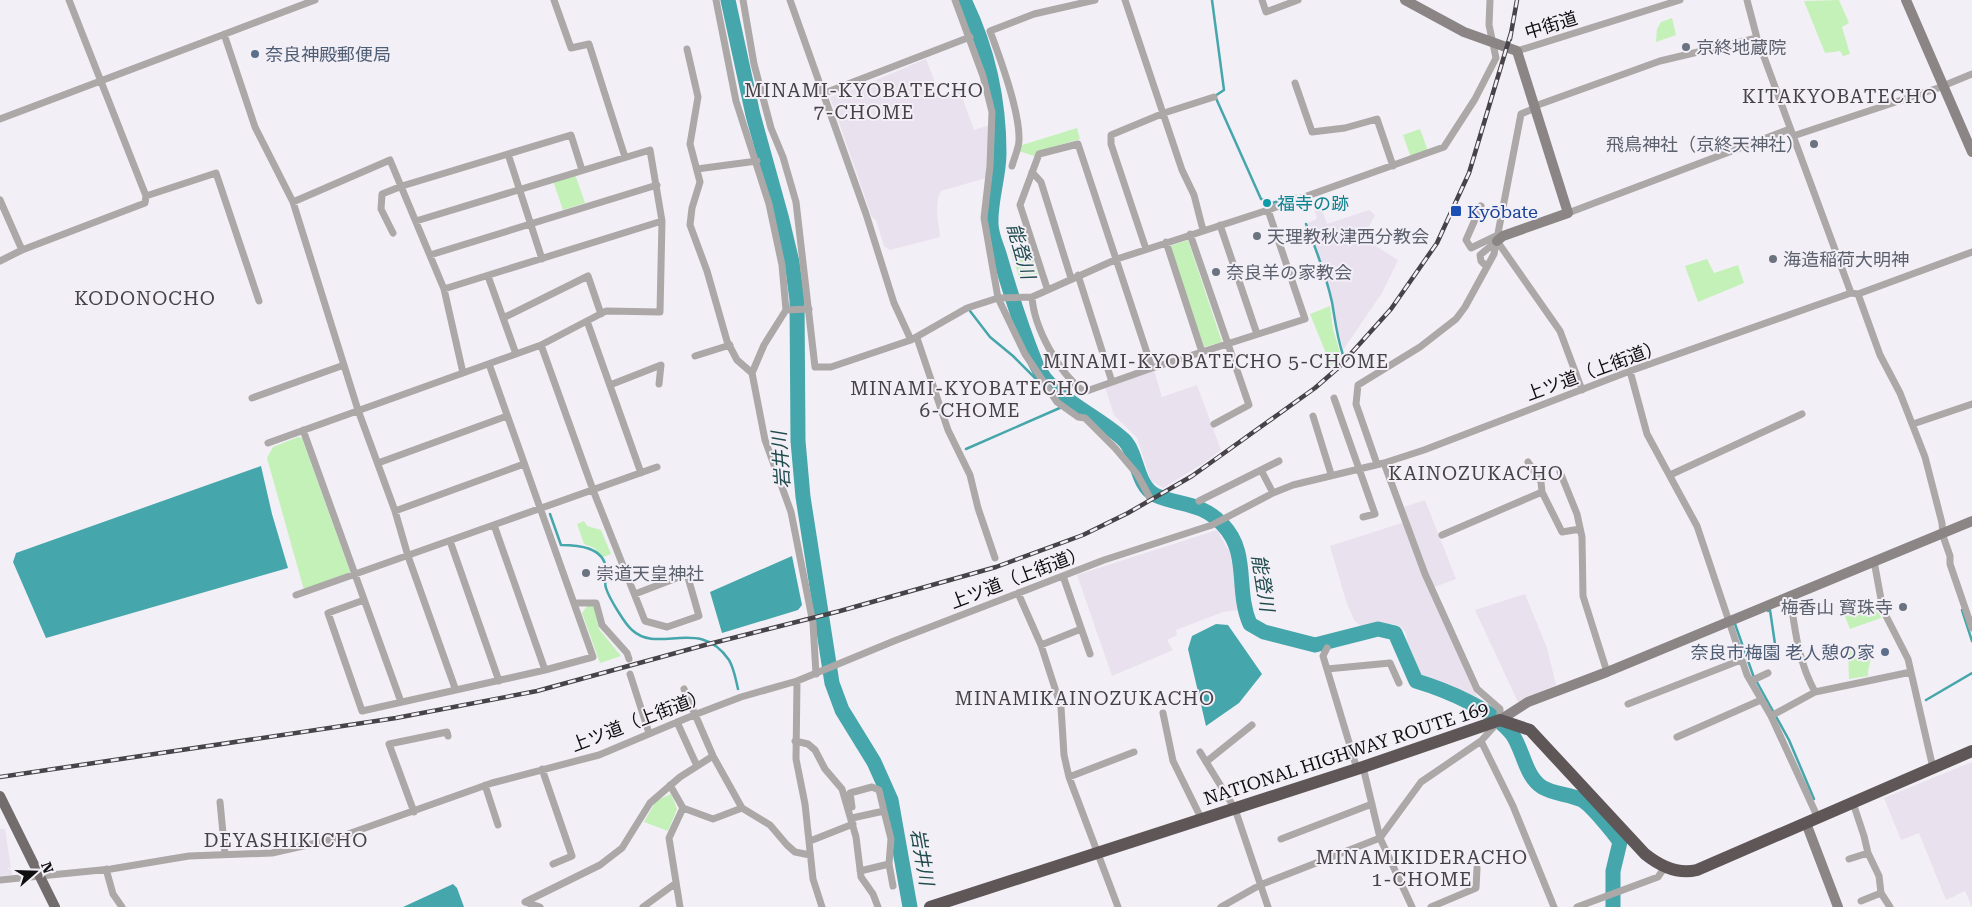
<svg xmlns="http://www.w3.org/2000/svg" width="1972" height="907" font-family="'Roboto Serif','Noto Sans JP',serif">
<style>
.built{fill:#e9e1ee}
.green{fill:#c3f1b8}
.water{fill:#45a6ab}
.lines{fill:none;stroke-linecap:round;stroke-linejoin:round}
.stream{stroke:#45a6ab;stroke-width:2.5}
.river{stroke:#45a6ab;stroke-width:15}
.street{stroke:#aca8a8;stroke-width:7}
.secondary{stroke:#8b8585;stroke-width:10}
.primary{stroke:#736c6c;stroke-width:10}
.highway{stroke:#5f5757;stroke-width:12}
.rail-casing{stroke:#464448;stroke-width:4.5}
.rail{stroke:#f3eff6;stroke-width:2.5;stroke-dasharray:8;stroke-linecap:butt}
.worship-dot{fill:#6b7280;stroke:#f3eff6;stroke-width:2}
.service-dot{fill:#5c6f8a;stroke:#f3eff6;stroke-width:2}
.culture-dot{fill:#0f9aa8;stroke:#f3eff6;stroke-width:2}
.transit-dot{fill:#1a4fb4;stroke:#f3eff6;stroke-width:2}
.labels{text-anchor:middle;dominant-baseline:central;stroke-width:4;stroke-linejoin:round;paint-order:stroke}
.street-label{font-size:18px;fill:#0f0e10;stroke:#f3eff6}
.worship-label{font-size:18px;fill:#5b616d;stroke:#f3eff6;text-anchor:start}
.service-label{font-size:18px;fill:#4e5e75;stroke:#f3eff6;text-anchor:start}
.culture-label{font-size:18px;fill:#0d838f;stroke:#f3eff6;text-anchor:start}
.transit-label{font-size:18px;fill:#164399;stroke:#f3eff6;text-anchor:start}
.neighbourhood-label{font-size:19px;letter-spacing:1px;fill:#454248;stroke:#f3eff6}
.water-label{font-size:19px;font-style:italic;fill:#204c4e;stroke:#f3eff6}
</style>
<rect width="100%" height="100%" fill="#f3eff6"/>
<path class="built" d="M926,59L941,98L960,91L974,130L989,125V155L986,178L941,191L938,198L937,212L940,237L890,250L884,246L876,220L872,217L830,97L857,88Z
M1321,207L1327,224L1369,210L1375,215L1363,238L1398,260L1382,293L1343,350L1325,274L1307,223L1317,219L1314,209Z
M1154,370L1162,397L1197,385L1221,450L1204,463L1163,488L1151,481L1137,438L1114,415L1105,387Z
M1425,500L1456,579L1429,589L1477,696L1496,711L1490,714L1444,689L1440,684L1419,679L1412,669L1406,633L1401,627L1393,624L1364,629L1354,620L1346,601L1330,546L1408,521L1404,507Z
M1217,530L1236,563L1238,610L1223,612L1176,630L1177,635L1167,640L1173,650L1112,676L1077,575Z
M1525,594L1547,648L1556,685L1518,702L1475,610Z
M1972,762V907L1965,891L1946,900L1919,833L1901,840L1884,798Z
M0,829H5L12,875L0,876Z"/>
<path class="green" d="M1839,0L1849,23L1842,27L1850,54L1843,56L1840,51L1825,53L1804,1Z
M1672,18L1676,35L1656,42L1657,29L1661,22Z
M1077,128L1080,139L1036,152L1035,156L1018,151L1019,146Z
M1420,129L1428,151L1411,158L1403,135Z
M575,174L585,203L563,210L553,181Z
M1188,240L1222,342L1204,347L1170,246Z
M1028,245L1038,274L1020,280L1010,250Z
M1707,259L1714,273L1738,265L1744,283L1698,302L1685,266Z
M1330,306L1333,329L1341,356L1331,366L1310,314Z
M298,437L302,438L351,574L304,590L267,458L273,447Z
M584,521L587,526L601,530L611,554L603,557L594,548L584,544L577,524Z
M1877,603L1881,618L1850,629L1844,614Z
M587,606H594L599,629L621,656L600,663L582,613Z
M1873,643C1874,653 1868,663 1868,676L1849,679L1848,650Z
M671,794L677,809L668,831L644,822L656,801Z"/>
<path class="water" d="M261,466L272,514L288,568L46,638L13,562L16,553Z
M792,556L802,605L798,610L722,633L710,592Z
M1216,624L1228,625L1262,674L1239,703L1206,726L1188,649L1192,636Z
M453,884L457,888L464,907H403Z"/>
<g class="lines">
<path class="stream" d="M1212,0L1224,90L1215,96L1261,199L1272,203L1296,196
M1306,224C1316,249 1326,275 1332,302C1335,320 1337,337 1343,355
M970,311L990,337L1013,356L1043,386
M966,449L1062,407
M550,514L561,545C578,545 604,547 606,569C606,576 604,583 606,588C609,598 625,624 632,630C659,655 699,616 729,660C734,668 736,681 738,689
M1962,610L1972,641
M1768,611L1770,610L1775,644
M1735,624L1753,675L1789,740L1814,799
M1926,700L1972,673"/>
<path class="river" d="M728,0L753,115L781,216L792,262L797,300L798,441L803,497L832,683L842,710L874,762L891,800L910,907
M964,0C987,47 999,100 999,153C999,177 990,200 991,224C991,235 997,246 1000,257C1010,292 1022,329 1036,364C1051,398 1098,415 1124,440C1138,454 1136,485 1155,495C1179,506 1201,501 1223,525C1250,553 1235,590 1250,624L1264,632L1315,645L1378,629L1395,633L1416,681C1446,690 1492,709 1512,734C1523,749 1525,776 1542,787C1553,794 1569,794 1582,800C1591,805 1614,833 1620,842L1613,871V907"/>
<path class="street" d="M554,0L571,48L589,44L625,157
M716,0L736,101L769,204L782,265L786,310L764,345L752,373L765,440L791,512L813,623L816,674
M743,0L754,64L771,128L783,157L796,202L815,367H831L911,340L967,308L998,298L1032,297L1117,259L1268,210L1444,147L1475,99L1496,58L1489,25L1490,0
M790,0L866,214L894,303L911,340
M955,0L983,76L992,112L990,166L984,218L998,298L1025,354L1057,402L1078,417L1085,418L1115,448L1137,474L1150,498
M1125,0L1182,170L1194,195L1203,230
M1262,0L1266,12L1298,0
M1747,0L1757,38L1851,293
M224,34L255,127L293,202L358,410L395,511L408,556L455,688
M687,49L698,97L690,144L700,182L692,208L690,225L707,271L727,341L737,360L752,373
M1517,51L1680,0
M1295,83L1312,132L1345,128L1377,119L1393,166
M822,94L970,37
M1535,106L1660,61L1757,38
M0,119L315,0
M1793,136L1938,88L1972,74
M508,154L542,259
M1012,166C1014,158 1019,148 1019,140C1020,112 1000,58 990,31L1034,14L1095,0
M697,169L757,161
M1032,172L1041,182L1071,278
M146,196L216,173L259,301
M0,200L22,250
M293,202L390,160L444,289L463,373
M1481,206L1466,240L1471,248L1498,235
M1568,213L1790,129
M1220,225L1257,334
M393,233L381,209L382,194L402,186L571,135L582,170
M1190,234L1249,405L1214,424
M1166,242L1202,352
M1146,249L1111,144V135L1164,113L1214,97
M430,255L657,185
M0,261L22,250L145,203L146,196L69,0
M1487,267L1481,261L1480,255L1497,241L1560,331L1582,390
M1078,275L1112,382
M488,276L516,354
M1047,288L1020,205L1039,154L1078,144L1152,368
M444,289L662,221
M1858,294L1880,355L1900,393L1925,457L1942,523L1943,536L1950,556V564L1972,628
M1032,297C1034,328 1059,373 1084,392L1152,368L1305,319L1268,210
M786,310L809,309
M503,318L588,276L601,314
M587,321L641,473
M917,338L948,430L970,475L978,508L995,558
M541,345L593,490L645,621L667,627L699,616L687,574L635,594
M695,356L730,345
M1630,371L1647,434L1697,526L1747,675L1771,716L1818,818
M610,385L661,365L659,384
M252,398L344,365
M1334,398L1375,514L1363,517
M1313,416L1331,474
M1913,424L1972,404
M303,430L401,702
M268,443L541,345L606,311L660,312L662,221L650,150L416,221
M1528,462L1541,482L1542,492
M378,463L507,416
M1377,464L1356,404L1358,385L1420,347L1456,319L1465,307L1494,254L1521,114L1535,108
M1261,470L1273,493
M1560,472L1577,514L1582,537L1583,596L1607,672
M1670,475L1802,414
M1199,501L1279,461
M395,511L524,464
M494,525L545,670
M1442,535L1542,492L1562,532L1580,529
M450,541L499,681
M1874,561L1883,610L1908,659L1933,768
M1063,576L1090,654
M1018,593L1041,645L1061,707L1064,755L1069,777L1118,907
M296,595L657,467
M1790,596C1795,630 1798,661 1815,692
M364,600L328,613L362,711L545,670L593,657L489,364
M574,603H596L602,625L627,653L629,659
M1041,645L1081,629
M1327,648L1323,656L1357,769
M1327,669L1390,663L1399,683
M630,674L649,733
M797,681L796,759L805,804L813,879L822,907
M1751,681L1768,673
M684,689L713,756L742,808L770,825L787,845L795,852L810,855
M1628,704L1741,660
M1163,713L1173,761L1202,820
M1771,716L1815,692L1911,672
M677,722L697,766
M1677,737L1761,700
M795,741L808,744L815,750L825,769L842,789L856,837L861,877L873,894L878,907
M1481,741L1513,806L1554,907
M1200,752L1235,809L1268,907
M1206,762L1252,725
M1363,767L1380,838L1412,907
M542,769L572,856L553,864
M1069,777L1134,752
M485,785L498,825
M670,785L683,808L713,819L742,808
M220,802L225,854
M1853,803L1864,836L1868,853L1879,876L1881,893L1890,907
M414,812L389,744L447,732L448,736
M852,818L884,811L879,790L872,787L850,793L852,807
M1281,839L1372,804
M810,841L853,824
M1849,859L1868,853
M889,864L893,886
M106,869L113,894L122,907
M860,871L889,864L891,839L884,811
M0,880L111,869L189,856L272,853L334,839L492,783L599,755L694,715L741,697L797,681L894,641L1104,560L1212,525L1273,493L1293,485L1384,463L1424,450L1630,371L1814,306L1851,293L1858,294L1972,252
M1861,901L1881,893
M525,902L600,865L622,848L650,803L680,777L713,756
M525,902L540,907
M643,907L676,883
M680,907L669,838L683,808
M1221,907L1260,885L1380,838L1421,782L1481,741L1500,720V709L1477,689L1425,574L1384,463
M1431,907L1476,888L1477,868
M1577,907L1658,877L1665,867"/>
<path class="secondary" d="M1405,0L1464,32L1517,51L1568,213L1503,236L1497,241
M1906,0L1972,152
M1500,720L1528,702L1607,672L1972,521
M1806,823L1838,907"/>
<path class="primary" d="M0,796L55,907"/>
<path class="highway" d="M930,907L1363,767L1500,720L1530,730L1645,854C1660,866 1677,875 1697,870L1972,751"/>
<defs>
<path id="rail" d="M1510,39L1517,0
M0,777L396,718L537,691L705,645L840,611L996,567L1083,535L1128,513L1192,476L1315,388L1338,368L1391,309L1437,243L1469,173L1511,33"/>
</defs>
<use href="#rail" class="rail-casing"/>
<use href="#rail" class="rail"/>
</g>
<g class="worship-dot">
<circle cx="1686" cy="47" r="5"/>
<circle cx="1814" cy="144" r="5"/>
<circle cx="1257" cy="236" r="5"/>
<circle cx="1773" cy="259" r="5"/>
<circle cx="1216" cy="272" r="5"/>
<circle cx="586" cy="573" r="5"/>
<circle cx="1903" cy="607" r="5"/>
</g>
<g class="service-dot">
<circle cx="255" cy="54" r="5"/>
<circle cx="1885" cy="652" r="5"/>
</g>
<circle class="culture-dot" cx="1267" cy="203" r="5"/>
<rect class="transit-dot" x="1450" y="205" width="12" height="12" rx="2.5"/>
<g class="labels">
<g class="street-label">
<text transform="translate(1551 25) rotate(-17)">中街道</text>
<text transform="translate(1594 370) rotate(-20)">上ツ道（上街道）</text>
<text transform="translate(1018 577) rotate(-21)">上ツ道（上街道）</text>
<text transform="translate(639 720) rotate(-21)">上ツ道（上街道）</text>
<text transform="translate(1346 753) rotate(-18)">NATIONAL HIGHWAY ROUTE 169</text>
</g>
<g class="worship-label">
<text x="1696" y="47">京終地蔵院</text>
<text x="1804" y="144" text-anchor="end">飛鳥神社（京終天神社）</text>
<text x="1267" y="236">天理教秋津西分教会</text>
<text x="1783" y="259">海造稲荷大明神</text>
<text x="1226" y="272">奈良羊の家教会</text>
<text x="596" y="573">崇道天皇神社</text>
<text x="1893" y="607" text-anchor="end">梅香山 寳珠寺</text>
</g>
<g class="service-label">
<text x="265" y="54">奈良神殿郵便局</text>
<text x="1875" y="652" text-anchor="end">奈良市梅園 老人憩の家</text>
</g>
<g class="culture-label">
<text x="1277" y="203">福寺の跡</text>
</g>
<g class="transit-label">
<text x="1467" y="211">Kyōbate</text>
</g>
<g class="neighbourhood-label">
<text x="864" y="90">MINAMI-KYOBATECHO<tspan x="864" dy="22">7-CHOME</tspan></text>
<text x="1840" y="96">KITAKYOBATECHO</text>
<text x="145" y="298">KODONOCHO</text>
<text x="1216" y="361">MINAMI-KYOBATECHO 5-CHOME</text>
<text x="970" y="388">MINAMI-KYOBATECHO<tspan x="970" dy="22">6-CHOME</tspan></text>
<text x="1476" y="473">KAINOZUKACHO</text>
<text x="1085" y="698">MINAMIKAINOZUKACHO</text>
<text x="286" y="840">DEYASHIKICHO</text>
<text x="1422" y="857">MINAMIKIDERACHO<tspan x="1422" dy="22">1-CHOME</tspan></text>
</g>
<g class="water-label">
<text transform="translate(1021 251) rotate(74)">能登川</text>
<text transform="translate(781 460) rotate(-94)">岩井川</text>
<text transform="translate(1263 583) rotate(81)">能登川</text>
<text transform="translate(922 857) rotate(80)">岩井川</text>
</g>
</g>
<g transform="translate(35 872) rotate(70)" stroke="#f3eff6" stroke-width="4" paint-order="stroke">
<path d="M0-4L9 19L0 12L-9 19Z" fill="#0f0e10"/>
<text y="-8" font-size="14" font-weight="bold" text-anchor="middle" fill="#0f0e10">N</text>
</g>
</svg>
